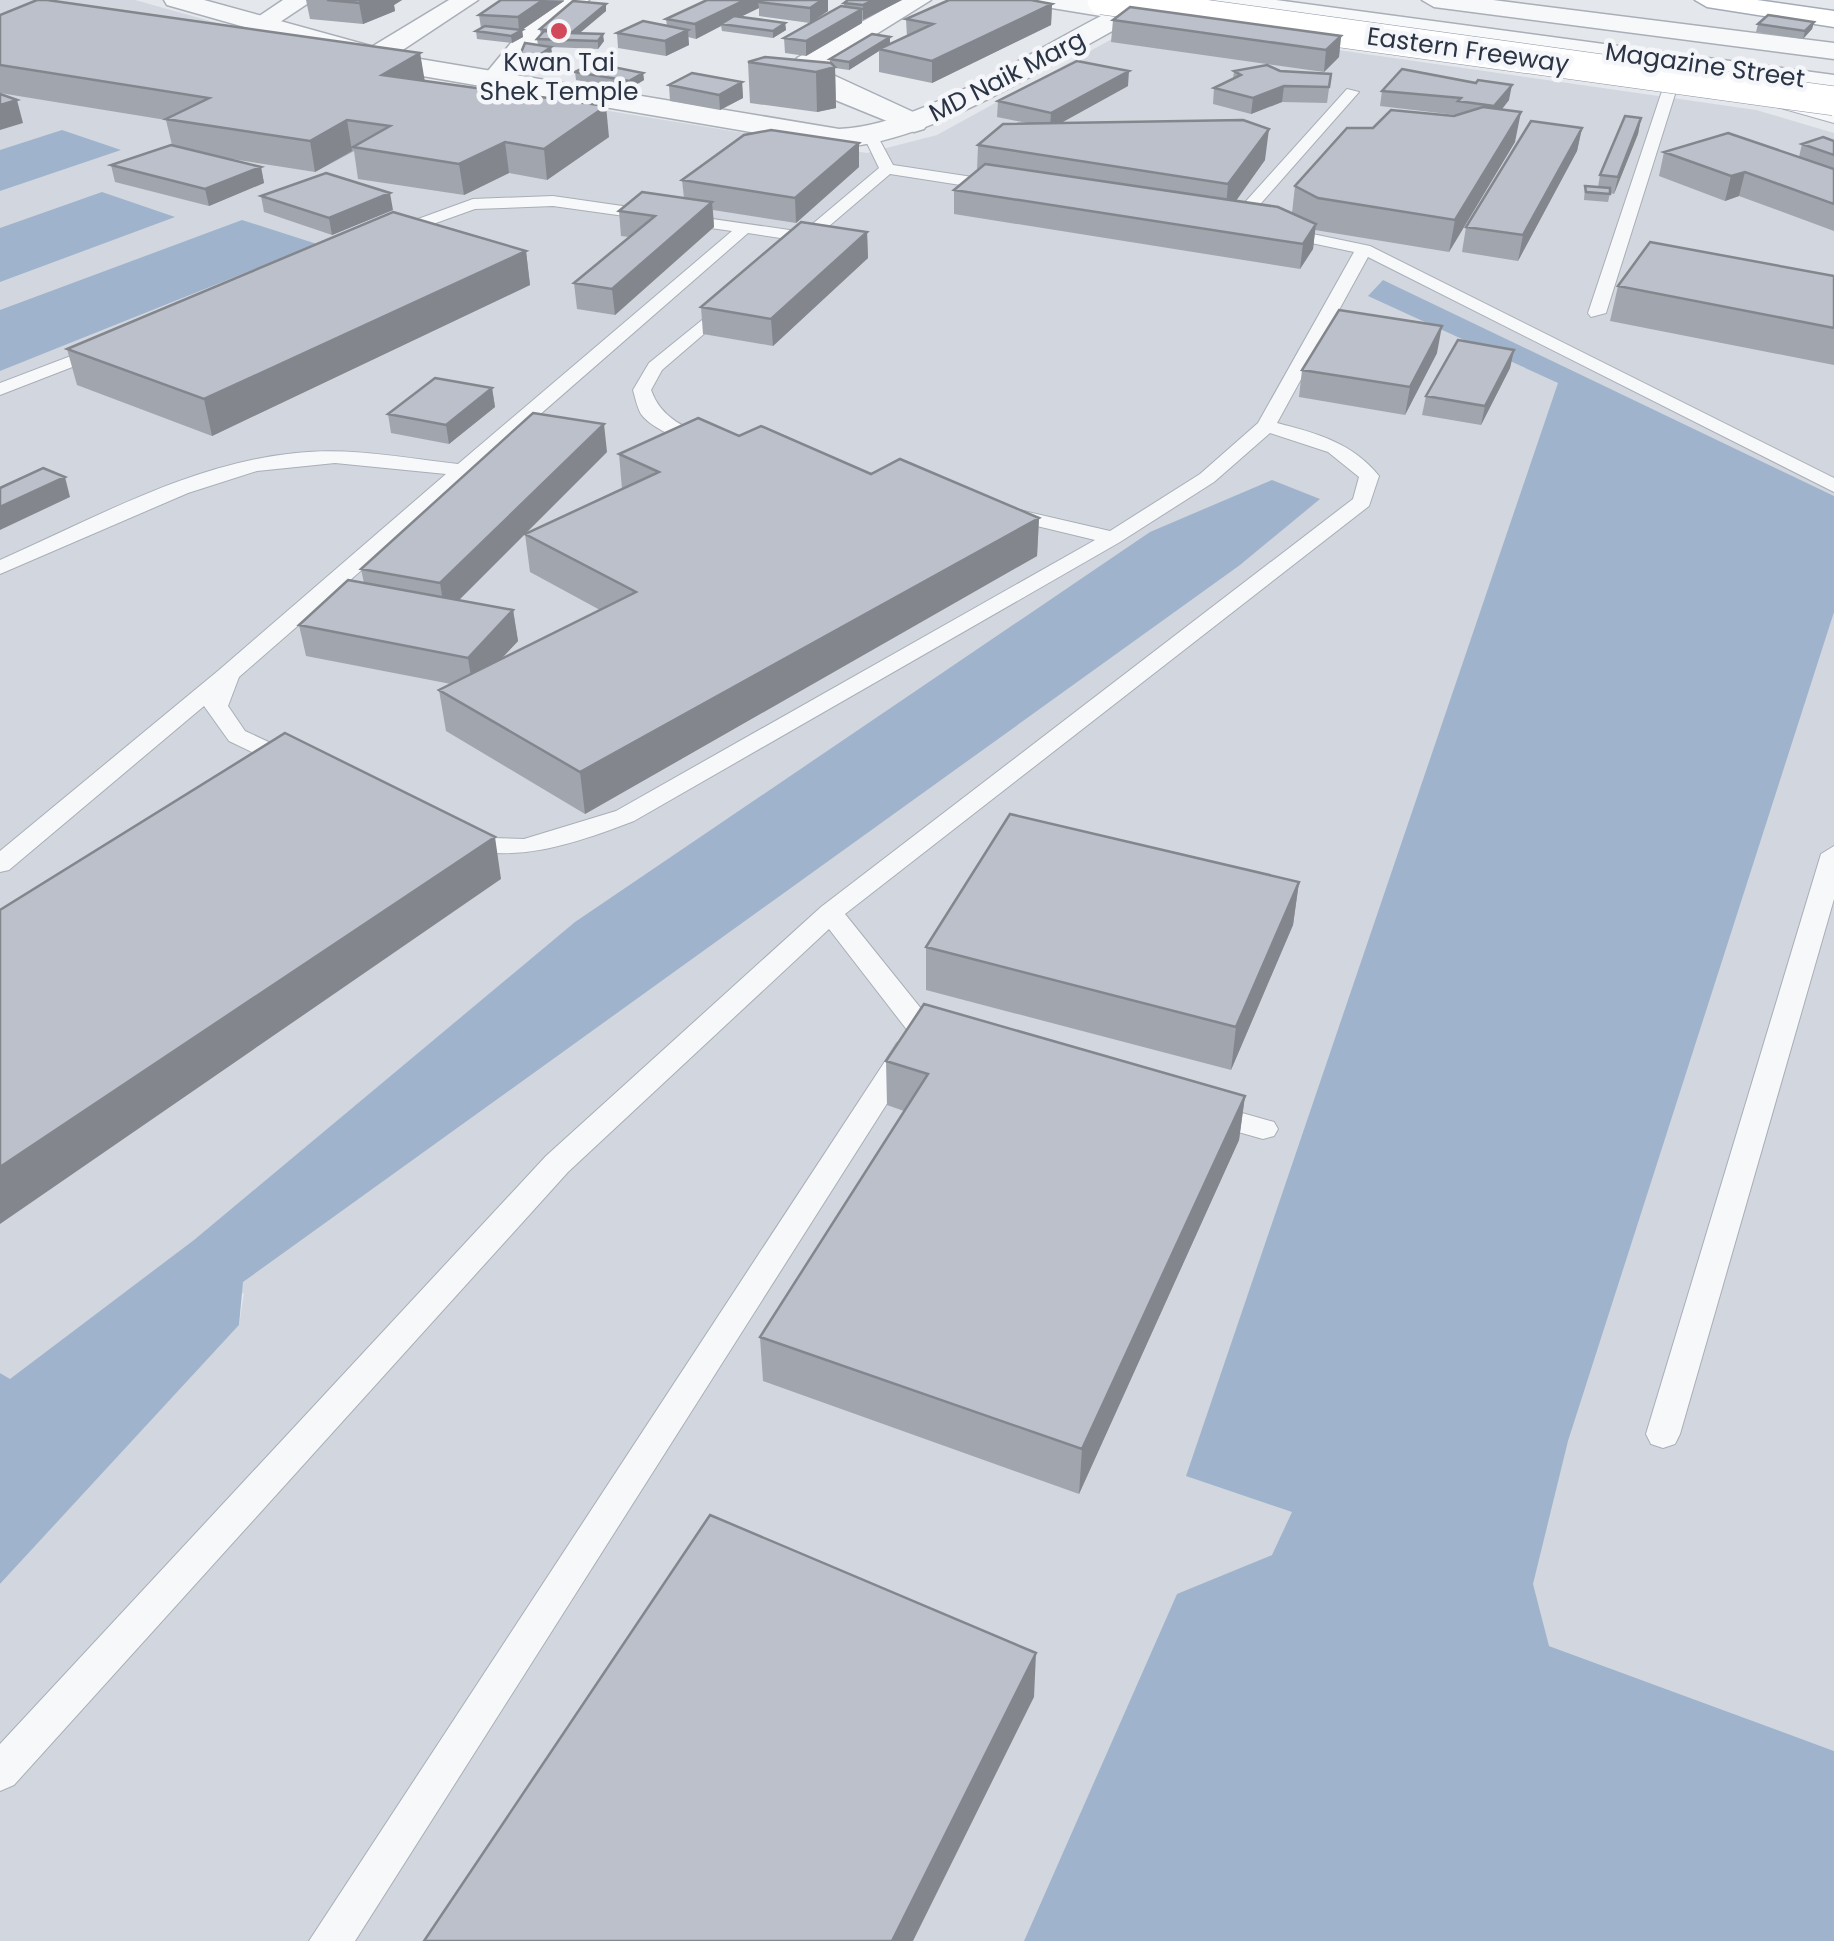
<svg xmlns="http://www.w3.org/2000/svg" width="1834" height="1941" font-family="Poppins,sans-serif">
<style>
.built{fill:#d2d6de}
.water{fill:#9fb4cc}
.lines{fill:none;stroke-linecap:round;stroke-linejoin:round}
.service-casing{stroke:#a9aeb7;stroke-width:2}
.minor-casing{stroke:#a9aeb7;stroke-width:3}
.tertiary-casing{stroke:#a9aeb7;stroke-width:3}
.primary-casing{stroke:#a3abb8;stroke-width:3}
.service{fill:#f7f8fa;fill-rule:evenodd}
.minor{fill:#f7f8fa;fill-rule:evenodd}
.tertiary{fill:#f7f8fa;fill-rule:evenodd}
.primary{fill:#fff;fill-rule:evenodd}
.motorway-bridge-casing{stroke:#8b94a3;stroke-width:30;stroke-linecap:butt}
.motorway-bridge{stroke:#fff;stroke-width:29}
.wall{fill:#a1a5ae;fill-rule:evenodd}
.shaded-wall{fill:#83868d}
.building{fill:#bbc0ca;stroke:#83868d;stroke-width:2.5}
.poi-dot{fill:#d1495b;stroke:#f4f6f9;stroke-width:4}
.labels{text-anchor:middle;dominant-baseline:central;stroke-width:9;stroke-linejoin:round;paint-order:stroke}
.far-street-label{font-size:25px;fill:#2b3445;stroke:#f4f6f9}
.far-poi-label{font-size:25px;fill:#2b3445;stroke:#f4f6f9}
</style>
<rect width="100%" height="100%" fill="#e4e7ec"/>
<path class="built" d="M0,0H135L425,81L867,153L937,135L1143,22L1756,110L1834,133V1751L1549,1646L1272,1555L1177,1595L1024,1941H0V1584L239,1325L244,1293L9,1380L0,1373Z"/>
<path class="water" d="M62,130L121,150L0,191V150Z
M102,192L175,217L0,282V228Z
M242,220L317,244L0,371V310Z
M1383,280L1834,496V612L1568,1441L1533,1584L1549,1646L1834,1751V1941H1024L1177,1594L1272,1555L1292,1512L1186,1476L1558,383L1368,296Z
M1272,480L1320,499L1240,565L243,1282L239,1325L0,1584V1373L10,1379L194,1240L575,922L1150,532Z"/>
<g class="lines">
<defs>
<path id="service" d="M1670,84L1677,88L1606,313L1591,317L1588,313L1663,88Z
M1347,89L1359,92L1241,226H1229V220Z
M1779,99L1834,114V123L1774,106V100Z
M871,133L878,137L893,165L999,181L1007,186L999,191L890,174L801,250L787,247L794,240L748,233L239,677L228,706L245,731L301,757L304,762L301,767H283L229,741L204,706L9,870L0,872V851L219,670L446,474L335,463L257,471L188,493L0,574V560C95,518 192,463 296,453C350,447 404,458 458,464L732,231L553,206L475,209L391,239L385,237V231L473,199L553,196L803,232L879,168L864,137Z
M1279,227L1370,246L1834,478V492L1368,257L1277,423C1316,433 1353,443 1379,476L1369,506L845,914L931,1021L955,1028L959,1035L955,1042L945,1044L911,1035L829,929L568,1172L14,1785L0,1791V1744L546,1156L821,907L1353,499L1359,477L1328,452L1270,433L1214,482L1120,542L634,821C573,844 518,864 453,847L449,842L453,837L524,839L616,811L1095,540L995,516V508L1002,506L1110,531L1200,474L1258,423L1354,252L1273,235L1271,232Z
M728,299L734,300V308L662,370L651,390C661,418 686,430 715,437V445C696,448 652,430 641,414C637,407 635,397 633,390L649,363Z
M105,343L111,344V352L0,395V383Z
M1834,846V899L1680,1434L1675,1444L1663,1448L1651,1444L1646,1434L1821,854Z
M907,1040L917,1043L921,1050L355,1941H309L897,1043Z
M1207,1103L1274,1122L1278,1129L1274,1136L1263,1139L1196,1120L1192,1113L1196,1106Z"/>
<path id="minor" d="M283,0H313L271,28H253L249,23Z
M449,0H478L386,61H368L364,55L368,49Z
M561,0H589L543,38L506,84H486L482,78L525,26Z
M901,0H931L820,69L924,117L928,123L924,129L914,132L833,99L792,72L797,58Z
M1422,0H1493L1834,43V59L1434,7Z"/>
<path id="tertiary" d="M164,0H204L414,58L839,129C915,127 1031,52 1101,16L1046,7L1034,0H1094L1124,5L1133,0H1164L1151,10L1155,15L1151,20L1131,21C1049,64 929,144 839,147L411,74L167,5Z
M1208,0H1276L1834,75V91L1220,7Z"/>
<path id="primary" d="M1695,0H1757L1834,11V27L1707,7Z"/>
</defs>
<use href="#service" class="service-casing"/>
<use href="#minor" class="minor-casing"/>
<use href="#tertiary" class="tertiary-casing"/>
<use href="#primary" class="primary-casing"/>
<use href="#service" class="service"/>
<use href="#minor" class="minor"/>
<use href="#tertiary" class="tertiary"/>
<use href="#primary" class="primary"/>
<defs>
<path id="motorway-bridge" d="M1102,0L1834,101"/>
</defs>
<use href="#motorway-bridge" class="motorway-bridge-casing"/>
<use href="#motorway-bridge" class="motorway-bridge"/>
</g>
<path class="wall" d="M306,0H402L394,5L395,11L363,24L310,19Z
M501,0H564V1L522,30L523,37L512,43L477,39L476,31L481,28L479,15Z
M707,0H828V11L810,23L759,16V8L741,17L785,23L786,30L773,38L722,31L721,26L696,39L688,37L689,45L666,56L618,48L617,33L667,26L666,19Z
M848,0H902L862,20V23L806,56L785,53L784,38L844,6V3Z
M606,4V11L580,33L604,41L598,49L551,47L552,54L528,70H518L517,62L538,45L537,39L541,35L540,29Z
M1052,4L1051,25L932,83L879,72V51L849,70L835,68L836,108L817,112L750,103L748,62L830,63V59L890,37V44L907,37L906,19Z
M0,15L420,53L424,81L609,137L547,180L509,173L464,195L358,179L354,151L315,172L219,157L261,167L264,183L209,206L115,182L111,165L172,145L166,120L0,93Z
M1113,20L1341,36L1339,57L1324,72L1111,42Z
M1814,22L1812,29L1803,39L1756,32L1758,24Z
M1234,71L1331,74L1327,103L1282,102L1251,114L1213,104L1214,88L1233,79Z
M575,72L643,73L644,80L629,89L576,80Z
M742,82L743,98L720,110L670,101L669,85Z
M1128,86L1061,123L1265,160L1236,201L1292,213L1295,186L1373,128L1456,115L1380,106L1382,91L1509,100L1502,109L1515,142L1449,252L1315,230L1313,249L1300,269L954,214V190L977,170L978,145L1027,123L997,117L998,101Z
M1641,118L1638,134L1614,194L1610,193L1608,202L1584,200L1585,186L1598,187L1600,175Z
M1582,128L1577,151L1518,261L1462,252L1466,227Z
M1834,141V231L1739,196L1725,201L1659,176L1664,152L1799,157L1802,144Z
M859,143V167L796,223L713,210L714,227L615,315L577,309L574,283L629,237L621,236L619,211L684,198L682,180Z
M261,196L393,210L332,235L264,212Z
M867,232L868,258L773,346L703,334L701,307Z
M526,251L530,285L212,436L77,385L67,349Z
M1834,276V365L1610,321L1618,286Z
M1514,350L1510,368L1481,425L1422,415L1426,396Z
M1437,353L1405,415L1299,397L1302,370Z
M492,388L495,407L449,444L391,433L388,414Z
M739,436L871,474L1039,518L1037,556L585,814L446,731L439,690L451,684L306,656L299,625L364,583L361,569L607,452L525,534L622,489L619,454ZM525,534L530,572L600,610L500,660L518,641L513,610L459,600Z
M1299,882L1293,925L1231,1070L926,990V947Z
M886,1061L1245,1096L1239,1140L1079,1494L763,1381L760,1337L904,1111L887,1105Z"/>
<path class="shaded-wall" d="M366,0H402L394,5L395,11L363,24L359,3Z
M543,0L564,1L522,30L523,37L512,43L511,36L519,31L518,17Z
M745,0H771L758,2L759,8L725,24H721V26L696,39L695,24Z
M822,0H828V11L810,23V8Z
M874,0H902L863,20V5Z
M606,4V11L571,40V33Z
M1052,4L1051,25L932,83V61Z
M862,9V23L806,56V41Z
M1814,22L1812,29L1803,39L1805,31Z
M785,23L786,30L773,38V31Z
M688,30L689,45L666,56L665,41Z
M603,34L604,41L598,49V41Z
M1341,36L1339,57L1324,72L1326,50Z
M890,37V44L879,49V51L849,70V62Z
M551,47L552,54L528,70V63Z
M420,53L425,82L382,75Z
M835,67L836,108L817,112L816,72Z
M1129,71L1128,86L1050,129L1051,113Z
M643,73L644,80L629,89V81Z
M742,82L743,98L720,110L719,95Z
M1512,85L1509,100L1492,122L1494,106Z
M1284,86L1282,102L1251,114L1253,98Z
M17,100L23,123L0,130V105Z
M606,106L609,137L547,180L544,149Z
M1521,112L1515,142L1449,252L1455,220Z
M1641,118L1638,134L1614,194L1618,177Z
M347,120L352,151L315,172L310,141Z
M1582,128L1577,151L1518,261L1523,235Z
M1269,129L1265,160L1225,216L1228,184Z
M505,142L509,173L464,195L459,164Z
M859,143V167L796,223L795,198Z
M261,167L264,183L209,206L205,189Z
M1745,172L1739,196L1725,201L1731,176Z
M390,193L393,210L332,235L329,218Z
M712,202L714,227L615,315L612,289Z
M1316,224L1313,249L1300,269L1303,244Z
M867,232L868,258L773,346L771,319Z
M526,251L530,285L212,436L204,399Z
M1442,326L1437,353L1405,415L1410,387Z
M1514,350L1510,368L1481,425L1485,406Z
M492,388L495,407L449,444L446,425Z
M604,424L607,452L445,614L440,583Z
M65,477L70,497L0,530V507Z
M1039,518L1037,556L585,814L580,772Z
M513,610L518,641L473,689L468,658Z
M495,837L501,879L0,1224V1167Z
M1299,882L1293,925L1231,1070L1236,1027Z
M1245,1096L1239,1140L1079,1494L1082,1449Z
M1036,1653L1034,1697L913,1941H892Z"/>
<path class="building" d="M37,0H47L420,53L382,75L606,106L544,149L505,142L459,164L353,147L390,126L347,120L310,141L166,119L209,98L0,65V15Z
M327,0H366L359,3Z
M501,0H543L518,17L479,15Z
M707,0H745L695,24L666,19Z
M761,0H822L810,8L758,2Z
M848,0H874L863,5L844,3Z
M949,0H1031L1052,4L932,61L879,49L933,24L906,19Z
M573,1L606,4L571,33L603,34L598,41L537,39L544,31L558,32L540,29Z
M841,6L862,9L806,41L784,38Z
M1130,7L1341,36L1326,50L1113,20Z
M1768,15L1814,22L1805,31L1758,24Z
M734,16L785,23L773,31L721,24Z
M643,21L688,30L665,41L617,33Z
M485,26L522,30L511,36L476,31Z
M872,34L890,37L849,62L830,59Z
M525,43L551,47L528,63L517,62Z
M765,57L831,63L835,67L816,72L748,62Z
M1077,61L1129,71L1051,113L998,101Z
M593,63L643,73L629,81L575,72Z
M1267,65L1280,71L1331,74L1329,87L1284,86L1253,98L1214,88L1241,75L1234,71Z
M1402,69L1476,83L1478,80L1512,85L1494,106L1458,101L1461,98L1382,91Z
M692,73L742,82L719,95L669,85Z
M0,94L17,100L0,105Z
M1483,107L1521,112L1455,220L1318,198L1295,186L1347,128H1373L1391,110L1454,116Z
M1625,116L1641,118L1618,177L1600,175Z
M1243,120L1269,129L1228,184L978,145L1003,124Z
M1531,121L1582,128L1523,235L1466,227Z
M771,130L859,143L795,198L682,180L744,135Z
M1728,133L1834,169V204L1745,172L1731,176L1664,152Z
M1823,137L1834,141V155L1802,144Z
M171,145L261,167L205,189L111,165Z
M985,164L1278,207L1316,224L1303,244L954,190Z
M326,173L390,193L329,218L261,196Z
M1585,186L1610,188V194L1586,192Z
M642,192L712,202L612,289L574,283L655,216L619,211Z
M393,212L526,251L204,399L67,349Z
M801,222L867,232L771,319L701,307Z
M1650,242L1834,276V328L1618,286Z
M1339,310L1442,326L1410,387L1302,370Z
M1458,340L1514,350L1485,406L1426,396Z
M435,378L492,388L446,425L388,414Z
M533,413L604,424L440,583L361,569Z
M698,418L739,436L761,426L871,474L900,459L1039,518L580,772L439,690L636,592L525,534L659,472L619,454Z
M43,468L65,477L0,507V488Z
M348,580L513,610L468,658L299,625Z
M285,733L495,837L0,1167V910Z
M1010,814L1299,882L1236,1027L926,947Z
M924,1004L1245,1096L1082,1449L760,1337L928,1074L886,1061Z
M710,1515L1036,1653L892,1941H424Z"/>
<circle class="poi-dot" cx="559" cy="31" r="10"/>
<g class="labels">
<g class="far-street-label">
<text transform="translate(1468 50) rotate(8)">Eastern Freeway</text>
<text transform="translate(1705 65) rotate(8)">Magazine Street</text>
<text transform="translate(1007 76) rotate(-27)">MD Naik Marg</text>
</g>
<g class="far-poi-label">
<text x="559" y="62">Kwan Tai<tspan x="559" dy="29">Shek Temple</tspan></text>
</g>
</g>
</svg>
